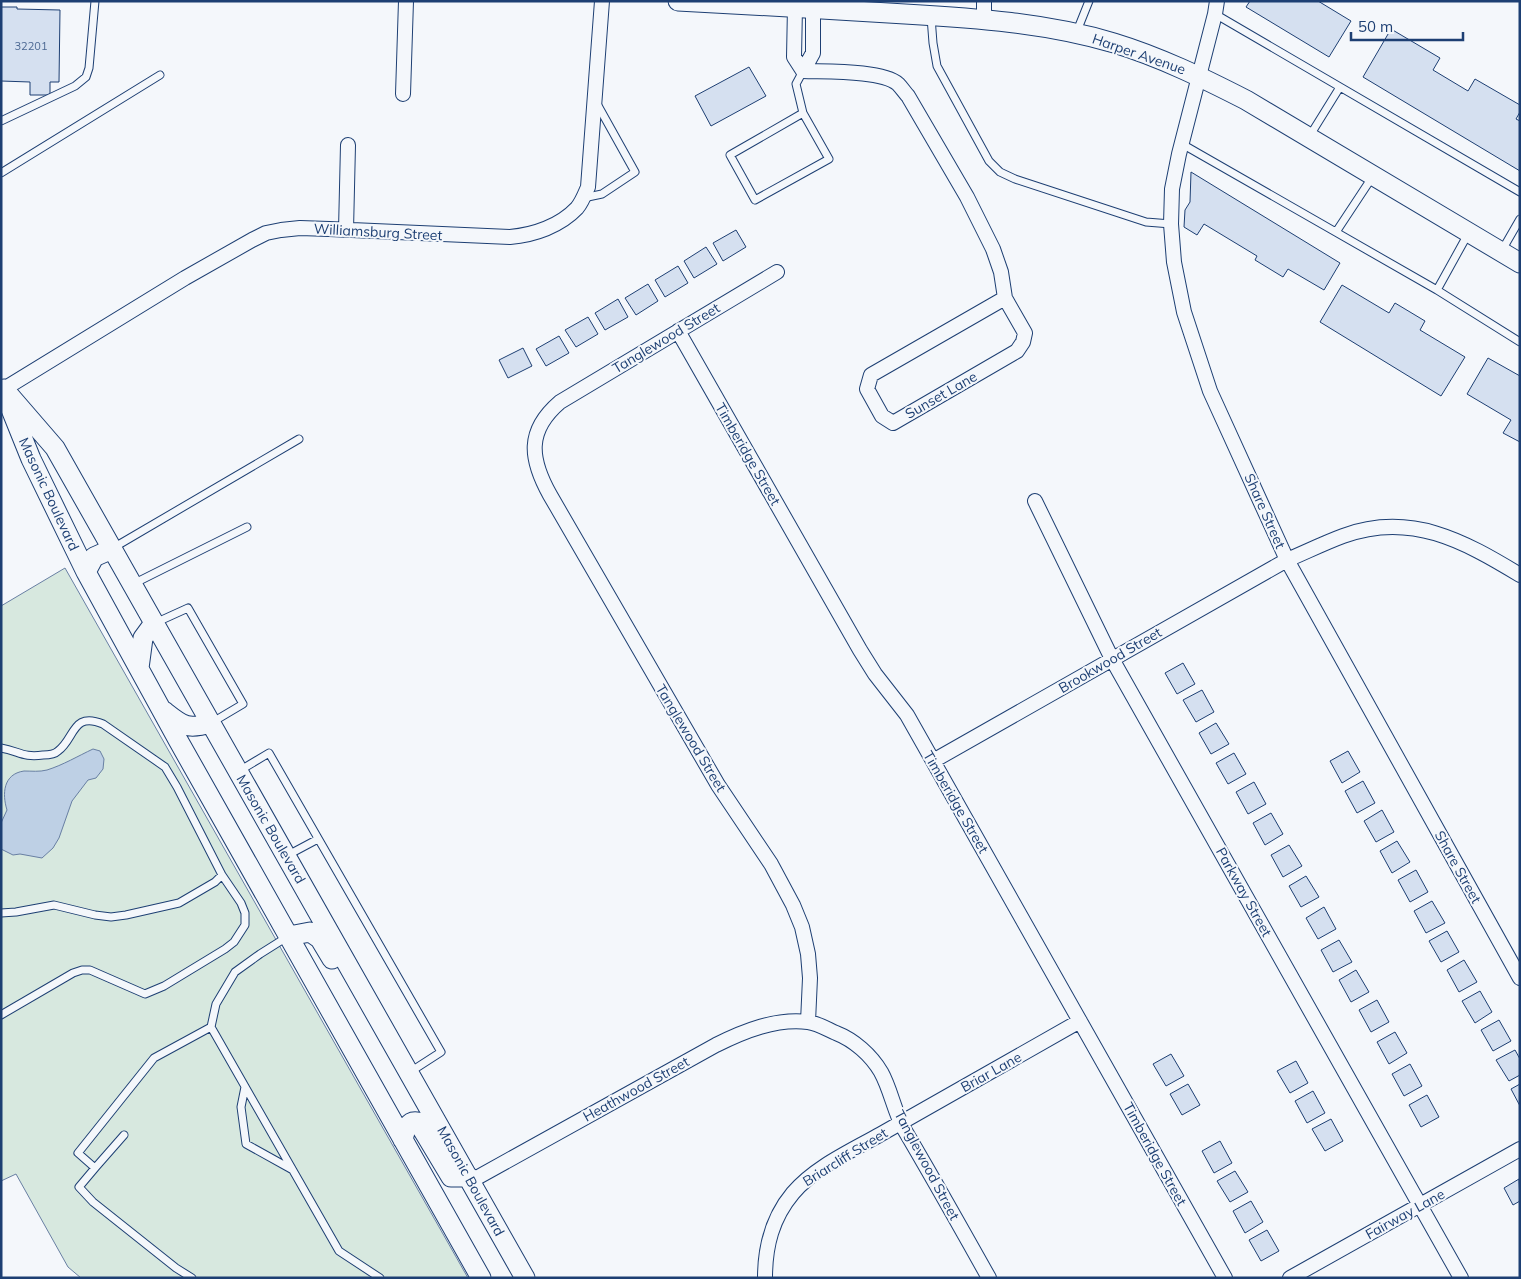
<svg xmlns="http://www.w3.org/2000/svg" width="1521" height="1279" font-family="Mulish,sans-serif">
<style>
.green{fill:#d7e8df;stroke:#687fa3}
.water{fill:#bed0e5;stroke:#687fa3}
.building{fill:#d5e0f0;stroke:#1d3f73}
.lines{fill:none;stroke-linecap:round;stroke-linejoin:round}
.lane-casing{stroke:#1d3f73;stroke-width:9}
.street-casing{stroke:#1d3f73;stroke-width:16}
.secondary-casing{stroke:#1d3f73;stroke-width:21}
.lane{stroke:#f4f7fb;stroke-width:7}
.street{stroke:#f4f7fb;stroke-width:14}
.secondary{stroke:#f4f7fb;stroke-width:19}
.labels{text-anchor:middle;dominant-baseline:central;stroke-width:4;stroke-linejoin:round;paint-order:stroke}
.number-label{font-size:11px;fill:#4b6792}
.street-label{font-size:14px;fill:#1d3f73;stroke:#f4f7fb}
</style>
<rect width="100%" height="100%" fill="#f4f7fb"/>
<path class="green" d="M65,568L468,1278H81L68,1267L16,1174L1,1181V606Z"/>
<path class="water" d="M93,749L100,751L104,759L103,769L96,778L88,780L72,801L59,838L53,848L42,858L20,854L13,855L1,849V823L7,810C2,794 3,774 24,771C32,771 39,772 47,770C63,765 78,756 93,749Z"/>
<path class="building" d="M1250,1H1318L1351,21L1329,57L1246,7Z
M1,7H17V9L60,10L59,82H50V95H30V82L1,81Z
M1391,29L1440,58L1433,70L1468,91L1475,79L1520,105V112L1516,119L1520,121V171L1363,77Z
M749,67L766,96L711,126L695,96Z
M1191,172L1340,263L1324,290L1288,269L1283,277L1255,260L1257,256L1204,224L1197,235L1184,227L1185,210L1190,202Z
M736,230L746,247L723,261L713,243Z
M706,247L717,264L694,278L684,261Z
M678,266L688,283L665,297L655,280Z
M648,284L658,301L636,315L625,298Z
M1342,285L1389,313L1395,303L1425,321L1420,330L1465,357L1441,396L1320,322Z
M618,299L628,317L605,330L595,313Z
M588,317L598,334L576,347L565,330Z
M559,336L569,353L546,366L536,349Z
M523,348L532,366L508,378L499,360Z
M1488,358L1520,376V442L1503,433L1511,420L1467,394Z
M1183,663L1195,684L1177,694L1165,673Z
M1202,690L1214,712L1196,722L1183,700Z
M1216,723L1229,744L1211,754L1199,733Z
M1348,751L1360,772L1342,783L1330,761Z
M1234,753L1246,774L1228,784L1216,763Z
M1363,781L1375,803L1357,813L1345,791Z
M1254,782L1266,804L1248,814L1236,792Z
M1382,810L1394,832L1376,842L1364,821Z
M1271,813L1283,834L1265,845L1253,823Z
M1397,841L1410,862L1392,873L1380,851Z
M1289,845L1302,866L1283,877L1271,855Z
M1416,870L1428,892L1410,902L1398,880Z
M1306,876L1319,897L1301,907L1289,886Z
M1432,901L1445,923L1426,933L1414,911Z
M1324,907L1336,929L1318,939L1306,918Z
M1447,931L1459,952L1441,962L1429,941Z
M1339,940L1352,962L1333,972L1321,950Z
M1464,960L1477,982L1459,992L1447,970Z
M1356,970L1369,992L1351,1002L1339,980Z
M1480,991L1492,1012L1475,1023L1462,1001Z
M1377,1000L1389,1022L1371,1032L1359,1010Z
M1499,1020L1511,1041L1493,1051L1481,1030Z
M1395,1032L1407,1053L1389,1064L1377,1042Z
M1515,1050L1520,1059V1075L1509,1081L1496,1060Z
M1171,1054L1184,1076L1166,1086L1153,1064Z
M1296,1061L1308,1083L1290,1093L1277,1071Z
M1410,1064L1422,1086L1404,1096L1392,1074Z
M1188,1084L1200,1105L1182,1115L1170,1094Z
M1520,1084V1106L1511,1089Z
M1313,1091L1325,1113L1307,1123L1295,1101Z
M1427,1095L1439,1117L1421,1127L1409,1105Z
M1331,1119L1343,1141L1325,1151L1312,1129Z
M1220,1141L1232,1163L1214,1173L1202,1151Z
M1235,1171L1248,1192L1230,1202L1217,1181Z
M1519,1179L1520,1201L1513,1205L1504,1188Z
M1251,1201L1263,1222L1245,1233L1233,1211Z
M1267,1230L1279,1251L1261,1261L1249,1240Z"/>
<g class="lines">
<defs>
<path id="lane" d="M1215,14L1520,192
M931,17L933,43L937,66L989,161L1000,172L1015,179L1146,222L1171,224
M1077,31L1089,1
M803,71L796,84L803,113L829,159L755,200L730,155L803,113
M1,121L75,86L86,77L89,68L95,1
M1309,137L1340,87
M1182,144L1437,290
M1,173L160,75
M583,198L602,194L635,172L596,102
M1336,232L1373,176
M1468,234L1437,290L1520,342
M1501,252L1520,219
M113,548L299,439
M133,584L247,527
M155,623L188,608L243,704L211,723
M1,748C19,751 23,758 43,755C48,755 55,754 58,751C75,739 72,711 103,724L165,767L177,787L222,875L241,903L245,913V925L234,942L225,949L164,986L145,994L90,970H82L73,973L1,1015
M239,771L269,753L441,1052L410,1072
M288,855L318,839
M1,913L16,912L54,905L95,915L111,917L126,915L179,903L215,882L222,875
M287,937L260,954L235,972L216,1004L211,1027L339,1251L380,1278
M245,1087L241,1107L246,1144L291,1169
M95,1168L124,1135
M192,1278L176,1268L93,1202L79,1187L95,1168L78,1153L154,1058L211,1027"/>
<path id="street" d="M1217,1L1215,14L1179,154L1172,189L1171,224L1174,262L1184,312L1210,391L1287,560L1520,978
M795,7L794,57L803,71L813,53V8
M984,19V1
M803,71C825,72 882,70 898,84C902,88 905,93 908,96L967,197L993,249L1001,272L1005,298L1025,333L1023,342L1017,351L893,423L882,416L867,389L871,375L1005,298
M403,94L406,1
M346,230L348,145
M777,272L560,402C526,431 530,459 550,495L718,785L771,864L793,905L802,927L808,954L810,978L808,1022
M678,331L860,650L875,674L907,715L933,761L1225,1278
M4,389L185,278L252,240L266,233L281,230L300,228L329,229L510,237C534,235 560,226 577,208C582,202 585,194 588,187L602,1
M1035,501L1112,659L1461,1278
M933,761L1287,560C1306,552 1324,543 1343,536C1410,511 1464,541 1520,575
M471,1181L716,1045C744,1031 776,1018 808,1022C817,1023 827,1029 836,1033C854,1040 871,1055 881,1072C891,1090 894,1111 904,1129C933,1178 961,1228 989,1278
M765,1278C765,1246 772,1218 793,1193C815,1167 851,1151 881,1134C947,1096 1014,1059 1080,1021
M1290,1278L1520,1149"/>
<path id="secondary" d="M678,1C754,5 829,9 905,14C975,18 1047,23 1114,43C1160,57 1203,78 1246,100L1520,263
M4,389L55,448L525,1278
M8,402L31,459L86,572L178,740L481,1278
M86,572L94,557L112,549
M139,668L143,638L154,623
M164,711C183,726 187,730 211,723
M289,936L310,932L320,939L332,959
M403,1140C405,1131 407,1120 418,1122L451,1177H469"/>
</defs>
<use href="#lane" class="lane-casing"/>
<use href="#street" class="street-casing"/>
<use href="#secondary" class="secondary-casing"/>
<use href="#lane" class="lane"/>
<use href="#street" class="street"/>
<use href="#secondary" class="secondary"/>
</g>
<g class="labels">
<g class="number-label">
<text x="31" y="46">32201</text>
</g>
<g class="street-label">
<text transform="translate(1139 54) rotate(19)">Harper Avenue</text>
<text transform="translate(378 232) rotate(3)">Williamsburg Street</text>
<text transform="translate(666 338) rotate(-31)">Tanglewood Street</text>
<text transform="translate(941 395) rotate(-30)">Sunset Lane</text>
<text transform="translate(748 454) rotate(60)">Timberidge Street</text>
<text transform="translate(49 494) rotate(65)">Masonic Boulevard</text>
<text transform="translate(1265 511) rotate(66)">Share Street</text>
<text transform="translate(1110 660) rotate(-30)">Brookwood Street</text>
<text transform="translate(691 738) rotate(59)">Tanglewood Street</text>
<text transform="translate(956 802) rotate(60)">Timberidge Street</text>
<text transform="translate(271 829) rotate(60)">Masonic Boulevard</text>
<text transform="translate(1458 867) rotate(61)">Share Street</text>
<text transform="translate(1244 892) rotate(61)">Parkway Street</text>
<text transform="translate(991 1072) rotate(-29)">Briar Lane</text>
<text transform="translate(636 1089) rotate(-29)">Heathwood Street</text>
<text transform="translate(1155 1154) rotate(61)">Timberidge Street</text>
<text transform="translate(845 1157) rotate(-32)">Briarcliff Street</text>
<text transform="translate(927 1165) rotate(62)">Tanglewood Street</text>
<text transform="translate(471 1181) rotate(61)">Masonic Boulevard</text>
<text transform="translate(1405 1214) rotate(-29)">Fairway Lane</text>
</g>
</g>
<rect width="1521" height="1279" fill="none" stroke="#1d3f73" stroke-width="5"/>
<path d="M1351 32v8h112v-8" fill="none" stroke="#1d3f73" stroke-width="2.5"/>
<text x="1358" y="32" font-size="15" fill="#1d3f73" stroke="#f4f7fb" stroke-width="4" paint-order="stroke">50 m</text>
</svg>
